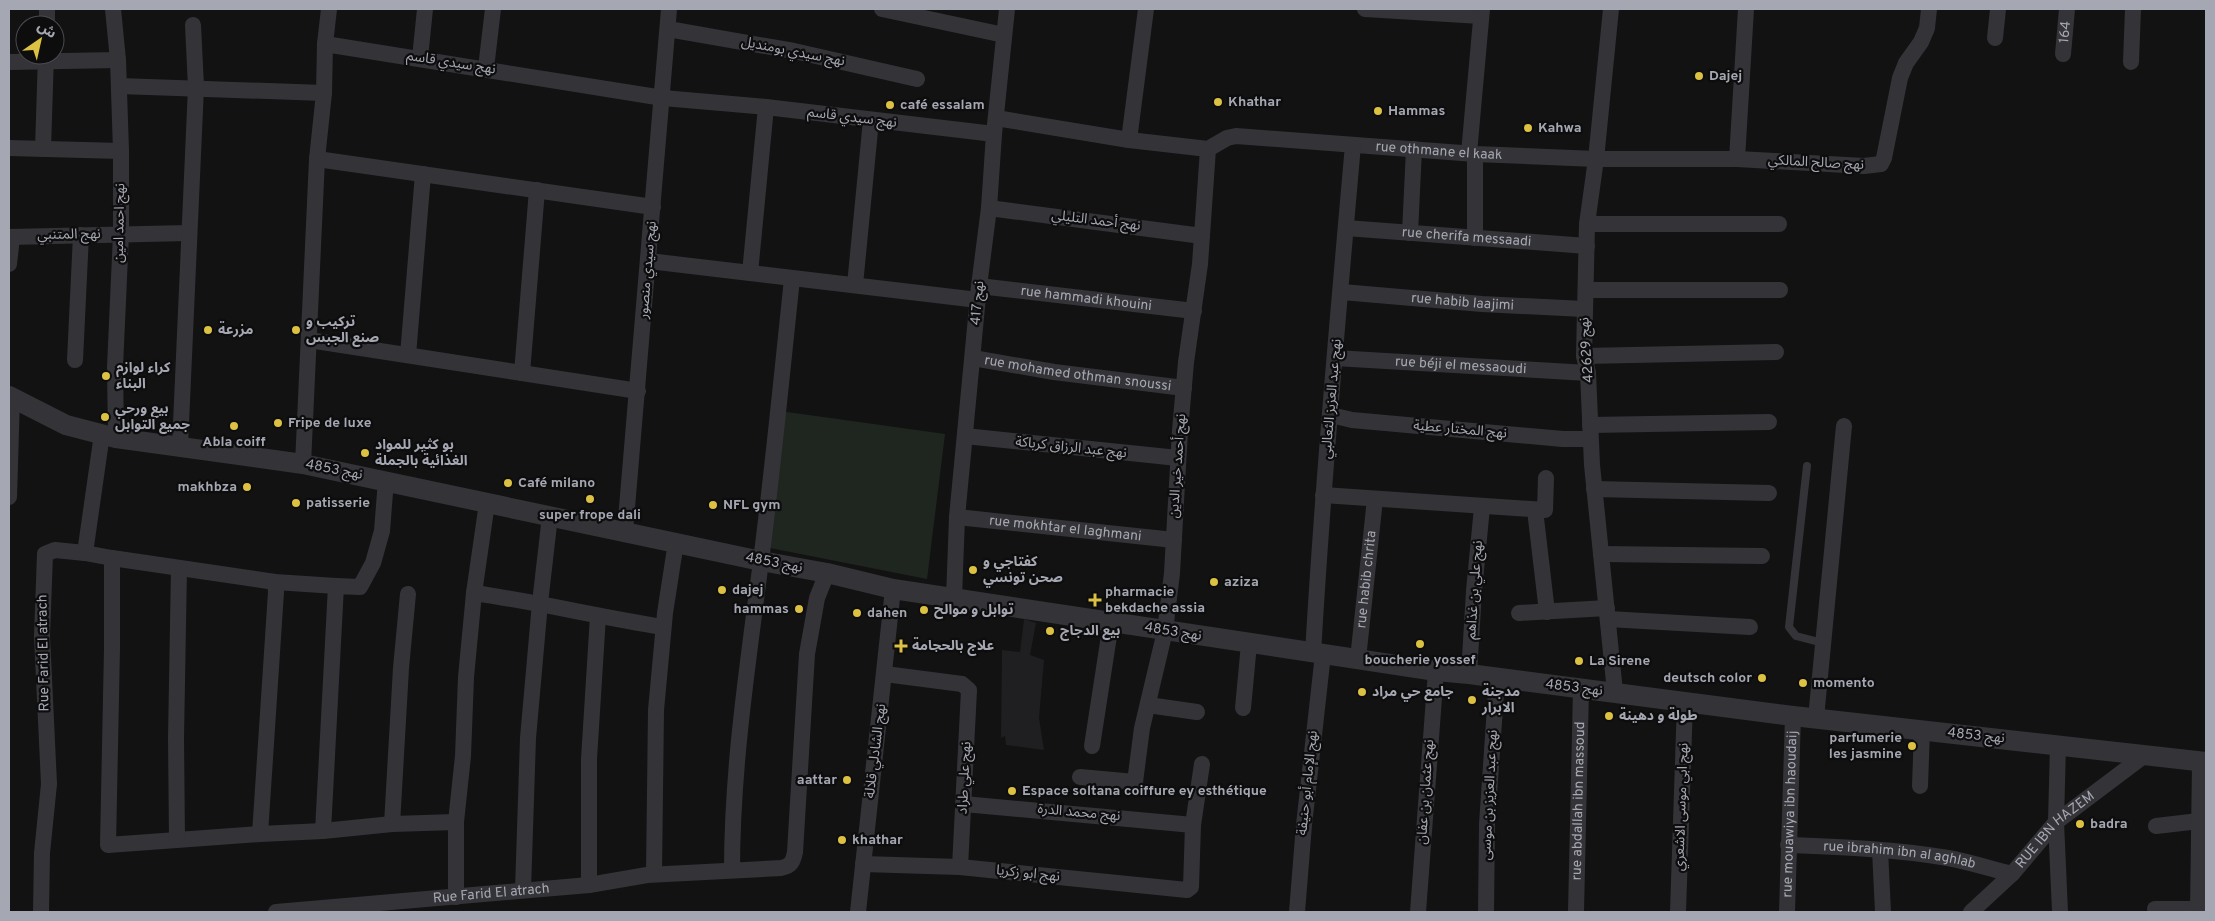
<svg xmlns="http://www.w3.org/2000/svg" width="2215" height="921" font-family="Overpass,'Noto Sans Arabic',sans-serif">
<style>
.built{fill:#1f1e20}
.green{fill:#1f2620}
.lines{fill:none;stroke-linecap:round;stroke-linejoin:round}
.service{stroke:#343438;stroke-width:8}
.minor{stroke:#343438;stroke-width:16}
.tertiary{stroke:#343438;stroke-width:20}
.poi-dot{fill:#dcc142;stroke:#0d0d0e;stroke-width:2}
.labels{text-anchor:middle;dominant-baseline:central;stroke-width:4.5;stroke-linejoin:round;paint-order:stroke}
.street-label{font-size:14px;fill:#a5a7b2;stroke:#0d0d0e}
.poi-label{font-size:14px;font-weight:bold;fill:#a5a7b2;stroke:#0d0d0e;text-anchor:start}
</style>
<rect width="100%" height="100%" fill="#121213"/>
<path class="built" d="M1024,619L1036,623L1030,655L1044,660L1039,718L1044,750L1006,745L1005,736L1001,738L1002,650L1020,652Z"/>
<path class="green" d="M780,411L945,434L927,579L765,547Z"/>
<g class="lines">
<path class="service" d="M1807,466L1789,627L1796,636L1823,643"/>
<g class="minor">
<path d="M113,9L118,60L121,151V234L115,367L116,438"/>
<path d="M882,9L1004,35"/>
<path d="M1365,9L1481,16"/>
<path d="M1611,9L1596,159L1587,224L1584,356L1588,373L1592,465L1615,692"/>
<path d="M47,25V9"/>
<path d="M668,29L794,51L917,79"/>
<path d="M1995,38L1998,9"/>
<path d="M325,44L329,9"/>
<path id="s1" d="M2063,54L2067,9"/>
<path d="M420,58L425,9"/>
<path d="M9,62L118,60"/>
<path d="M2131,62L2133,9"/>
<path d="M486,68L493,9"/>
<path d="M119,86L324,93"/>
<path id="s2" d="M996,118L1129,140L1208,149L1227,138L1236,136L1475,154L1596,159H1737L1746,9"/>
<path d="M1129,140L1146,9"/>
<path d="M9,148L121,151"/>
<path d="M43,149L46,55"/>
<path d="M1469,153L1482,9"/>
<path d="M317,159L653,207"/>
<path d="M1737,159L1864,166L1881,164L1884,158L1900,78L1906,63L1921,42L1927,28L1929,9"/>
<path d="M989,208L1202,236"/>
<path d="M1587,224H1779"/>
<path id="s3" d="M1346,228L1587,246"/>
<path d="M1410,233L1414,149"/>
<path d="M9,237L189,233"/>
<path d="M1475,238V154"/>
<path d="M649,261L978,300"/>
<path d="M9,264L12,237"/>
<path d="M750,273L766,107"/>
<path d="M855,285L871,120"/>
<path id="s4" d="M979,286L1194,311"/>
<path d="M1586,290H1780"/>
<path id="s5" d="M1342,292L1482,304L1584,309"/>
<path d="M309,340L638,391"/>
<path d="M408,355L423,174"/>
<path d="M1584,356L1776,352"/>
<path id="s6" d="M973,358L1054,372L1184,388"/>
<path id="s7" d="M1335,358L1588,373"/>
<path d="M75,360L81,235"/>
<path d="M522,373L537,190"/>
<path d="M1331,415L1352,420L1563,439H1590"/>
<path d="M1590,425L1769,422"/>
<path d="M965,436L1178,458"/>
<path d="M180,446L196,87L193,25"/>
<path d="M303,464L317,159L324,93L325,44L663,98L766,107L994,134"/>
<path d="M1594,489L1769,493"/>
<path d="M1323,495L1545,510L1546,478"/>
<path d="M9,497L12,397"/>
<path d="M1535,510L1547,612"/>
<path id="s8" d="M957,517L1174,540"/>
<path d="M625,531L669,9"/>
<path d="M85,553L112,558V648L108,845L260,834L323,831L392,824L456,822"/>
<path d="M1601,554L1762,556"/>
<path d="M112,558L275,582L336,586"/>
<path d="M474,593C537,602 600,617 663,627"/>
<path d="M954,598L957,517L979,286L989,208L994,134L1007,9"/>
<path d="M1519,613L1607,608"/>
<path d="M1608,619L1750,627"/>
<path d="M1313,653C1323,483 1338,314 1353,145"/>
<path id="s9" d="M1358,659L1375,499"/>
<path d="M885,674L962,684L969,690L960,867"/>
<path d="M1469,674L1474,591L1482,507"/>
<path d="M1148,705L1197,712"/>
<path d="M1243,708L1249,644"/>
<path d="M1816,718L1844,426"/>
<path d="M2058,745L2056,822L2060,912"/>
<path d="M1092,746L1111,623"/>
<path d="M1080,777L1135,782L1142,728L1165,631L1172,573L1180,431L1186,362L1200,264L1208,149"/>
<path d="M1920,786L1922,730"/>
<path d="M964,804L1193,825"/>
<path d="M392,824L401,668L408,594"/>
<path d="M2156,826L2199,821"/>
<path d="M323,831L336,586L360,587L373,563L382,531L386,480"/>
<path d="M260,834L276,592L275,582"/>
<path d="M177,840L176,738L179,568"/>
<path id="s10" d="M1788,845C1841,847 1896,849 1948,858C1970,862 1991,869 2012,874"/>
<path d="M1880,850L1883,912"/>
<path d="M863,864L960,867L1187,890L1191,887L1193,825L1202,764"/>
<path d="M732,870C732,766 748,664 761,561C773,467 782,373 792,279"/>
<path d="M654,874L656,710L665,613L676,542"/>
<path d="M589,885V759L598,616"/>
<path d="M523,890L528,738L540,603L550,516"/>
<path d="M456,897V822L463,756L466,677L474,593L487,503"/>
<path d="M2155,909H2198"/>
<path d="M41,912L42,853L49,784L42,636L45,554L55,550L85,553L102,434"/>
<path id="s11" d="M276,912L589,885L647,875L781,868C791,866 793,862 795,852L807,654L817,598L827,573"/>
<path d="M858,912L893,589"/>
<path d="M1297,912L1304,825L1323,654"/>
<path d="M1418,912L1436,671"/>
<path d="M1486,912L1487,824L1497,678"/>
<path id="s12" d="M1576,912L1581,689"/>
<path d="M1678,912L1685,702"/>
<path id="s13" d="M1787,912L1793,716"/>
<path id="s14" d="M1971,912L2012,874L2056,822L2145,755"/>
<path d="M2198,912L2200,762"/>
</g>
<path class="tertiary" d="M9,396L66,425L116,438L303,464L761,561L827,573L893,589L1436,671L1469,674L1793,716L2206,762"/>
</g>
<g class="poi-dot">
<circle cx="1699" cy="76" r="5"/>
<circle cx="1218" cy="102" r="5"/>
<circle cx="890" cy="105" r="5"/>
<circle cx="1378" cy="111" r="5"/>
<circle cx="1528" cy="128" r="5"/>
<circle cx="208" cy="330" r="5"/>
<circle cx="296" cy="330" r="5"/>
<circle cx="106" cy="376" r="5"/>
<circle cx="105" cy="417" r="5"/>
<circle cx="278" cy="423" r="5"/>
<circle cx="234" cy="426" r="5"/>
<circle cx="365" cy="453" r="5"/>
<circle cx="508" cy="483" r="5"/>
<circle cx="247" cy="487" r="5"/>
<circle cx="590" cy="499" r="5"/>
<circle cx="296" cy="503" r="5"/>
<circle cx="713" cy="505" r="5"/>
<circle cx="973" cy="570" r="5"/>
<circle cx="1214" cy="582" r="5"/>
<circle cx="722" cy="590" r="5"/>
<path d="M1092.5 592.5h5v5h5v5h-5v5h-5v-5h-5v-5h5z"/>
<circle cx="799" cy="609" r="5"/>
<circle cx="924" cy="610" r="5"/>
<circle cx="857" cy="613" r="5"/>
<circle cx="1050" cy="631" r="5"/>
<circle cx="1420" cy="644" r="5"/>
<path d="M898.5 638.5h5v5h5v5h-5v5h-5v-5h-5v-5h5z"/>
<circle cx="1579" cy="661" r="5"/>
<circle cx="1762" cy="678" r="5"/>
<circle cx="1803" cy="683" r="5"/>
<circle cx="1362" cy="692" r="5"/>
<circle cx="1472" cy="700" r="5"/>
<circle cx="1609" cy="716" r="5"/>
<circle cx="1912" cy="746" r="5"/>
<circle cx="847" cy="780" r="5"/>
<circle cx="1012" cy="791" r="5"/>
<circle cx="2080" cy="824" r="5"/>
<circle cx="842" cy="840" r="5"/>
</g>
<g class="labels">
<g class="street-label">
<text stroke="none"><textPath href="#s1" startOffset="22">164</textPath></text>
<text transform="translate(793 52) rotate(11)">نهج سيدي بومنديل</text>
<text transform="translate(451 63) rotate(9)">نهج سيدي قاسم</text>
<text transform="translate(852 118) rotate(7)">نهج سيدي قاسم</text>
<text stroke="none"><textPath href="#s2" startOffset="449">rue othmane el kaak</textPath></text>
<text transform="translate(1816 163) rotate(3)">نهج صالح المالكي</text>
<text transform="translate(1096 221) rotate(7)">نهج أحمد التليلي</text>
<text transform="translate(120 223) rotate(-89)">نهج احمد امين</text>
<text transform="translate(69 235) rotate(-1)">نهج المتنبي</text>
<text stroke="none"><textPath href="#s3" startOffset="121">rue cherifa messaadi</textPath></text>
<text transform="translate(648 270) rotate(-85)">نهج سيدي منصور</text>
<text stroke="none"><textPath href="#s4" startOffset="108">rue hammadi khouini</textPath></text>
<text stroke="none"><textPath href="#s5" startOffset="121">rue habib laajimi</textPath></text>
<text transform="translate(978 303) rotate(-85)">نهج 417</text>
<text transform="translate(1587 350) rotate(-94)">نهج 42629</text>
<text stroke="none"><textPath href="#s7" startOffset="126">rue béji el messaoudi</textPath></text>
<text stroke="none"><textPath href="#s6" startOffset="106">rue mohamed othman snoussi</textPath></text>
<text transform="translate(1332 399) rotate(-85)">نهج عبد العزيز الثعالبي</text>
<text transform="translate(1460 430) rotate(5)">نهج المختار عطية</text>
<text transform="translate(1071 448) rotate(6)">نهج عبد الرزاق كرباكة</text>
<text transform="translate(1178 466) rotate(-86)">نهج أحمد خير الدين</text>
<text transform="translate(334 470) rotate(11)">نهج 4853</text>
<text stroke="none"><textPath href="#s8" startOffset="109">rue mokhtar el laghmani</textPath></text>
<text transform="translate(774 563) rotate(11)">نهج 4853</text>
<text stroke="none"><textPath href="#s9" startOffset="80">rue habib chrita</textPath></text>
<text transform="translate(1475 590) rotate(-86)">نهج علي بن غذاهم</text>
<text transform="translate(1173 632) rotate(9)">نهج 4853</text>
<text transform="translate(44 653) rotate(-91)">Rue Farid El atrach</text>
<text transform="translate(1574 688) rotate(7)">نهج 4853</text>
<text transform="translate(1976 736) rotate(6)">نهج 4853</text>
<text transform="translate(876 751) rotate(-83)">نهج الشادلي قلالة</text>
<text transform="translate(965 778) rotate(-87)">نهج علي طراد</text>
<text transform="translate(1308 783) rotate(-84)">نهج الإمام أبو حنيفة</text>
<text transform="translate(1426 792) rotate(-86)">نهج عثمان بن عفان</text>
<text transform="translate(1490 795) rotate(-87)">نهج عبد العزيز بن موسى</text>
<text stroke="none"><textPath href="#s12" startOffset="111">rue abdallah ibn massoud</textPath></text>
<text transform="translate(1682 807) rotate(-88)">نهج ابي موسى الاشعري</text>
<text transform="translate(1079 813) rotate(5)">نهج محمد الدرة</text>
<text stroke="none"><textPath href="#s13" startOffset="98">rue mouawiya ibn haoudaij</textPath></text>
<text stroke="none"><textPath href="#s14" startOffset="118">RUE IBN HAZEM</textPath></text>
<text stroke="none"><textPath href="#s10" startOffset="112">rue ibrahim ibn al aghlab</textPath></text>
<text transform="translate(1028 874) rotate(6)">نهج ابو زكريا</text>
<text stroke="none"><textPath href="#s11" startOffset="216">Rue Farid El atrach</textPath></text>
</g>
<g class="poi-label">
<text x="1709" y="76">Dajej</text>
<text x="1228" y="102">Khathar</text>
<text x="900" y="105">café essalam</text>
<text x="1388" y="111">Hammas</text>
<text x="1538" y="128">Kahwa</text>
<text x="306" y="322">تركيب و<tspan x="306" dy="16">صنع الجبس</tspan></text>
<text x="218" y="330">مزرعة</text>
<text x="116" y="368">كراء لوازم<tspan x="116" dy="16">البناء</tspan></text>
<text x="115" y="409">بيع ورحي<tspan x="115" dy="16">جميع التوابل</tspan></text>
<text x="288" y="423">Fripe de luxe</text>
<text x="234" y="442" text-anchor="middle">Abla coiff</text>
<text x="375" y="445">بو كثير للمواد<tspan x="375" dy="16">الغذائية بالجملة</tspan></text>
<text x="518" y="483">Café milano</text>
<text x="237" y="487" text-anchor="end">makhbza</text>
<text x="306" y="503">patisserie</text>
<text x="723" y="505">NFL gym</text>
<text x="590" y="515" text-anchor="middle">super frope dali</text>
<text x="983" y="562">كفتاجي و<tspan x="983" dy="16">صحن تونسي</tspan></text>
<text x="1224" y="582">aziza</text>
<text x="732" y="590">dajej</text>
<text x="1105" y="592">pharmacie<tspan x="1105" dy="16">bekdache assia</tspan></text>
<text x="789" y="609" text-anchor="end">hammas</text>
<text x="934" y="610">توابل و موالح</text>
<text x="867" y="613">dahen</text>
<text x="1060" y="631">بيع الدجاج</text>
<text x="912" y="646">علاج بالحجامة</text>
<text x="1420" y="660" text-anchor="middle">boucherie yossef</text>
<text x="1589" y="661">La Sirene</text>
<text x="1752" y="678" text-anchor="end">deutsch color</text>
<text x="1813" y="683">momento</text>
<text x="1372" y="692">جامع حي مراد</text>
<text x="1482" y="692">مدجنة<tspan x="1482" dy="16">الابرار</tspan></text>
<text x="1619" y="716">طولة و دهينة</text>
<text x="1902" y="738" text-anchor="end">parfumerie<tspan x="1902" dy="16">les jasmine</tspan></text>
<text x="837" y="780" text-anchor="end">aattar</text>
<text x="1022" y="791">Espace soltana coiffure ey esthétique</text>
<text x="2090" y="824">badra</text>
<text x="852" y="840">khathar</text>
</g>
</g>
<rect width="2215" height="921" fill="none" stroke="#a5a7b2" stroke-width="20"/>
<g transform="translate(40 40) rotate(34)"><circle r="24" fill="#0d0d0e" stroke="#4a4b50"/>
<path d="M0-4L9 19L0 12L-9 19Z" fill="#dcc142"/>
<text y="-8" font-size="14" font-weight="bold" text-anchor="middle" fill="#a5a7b2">ش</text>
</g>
</svg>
